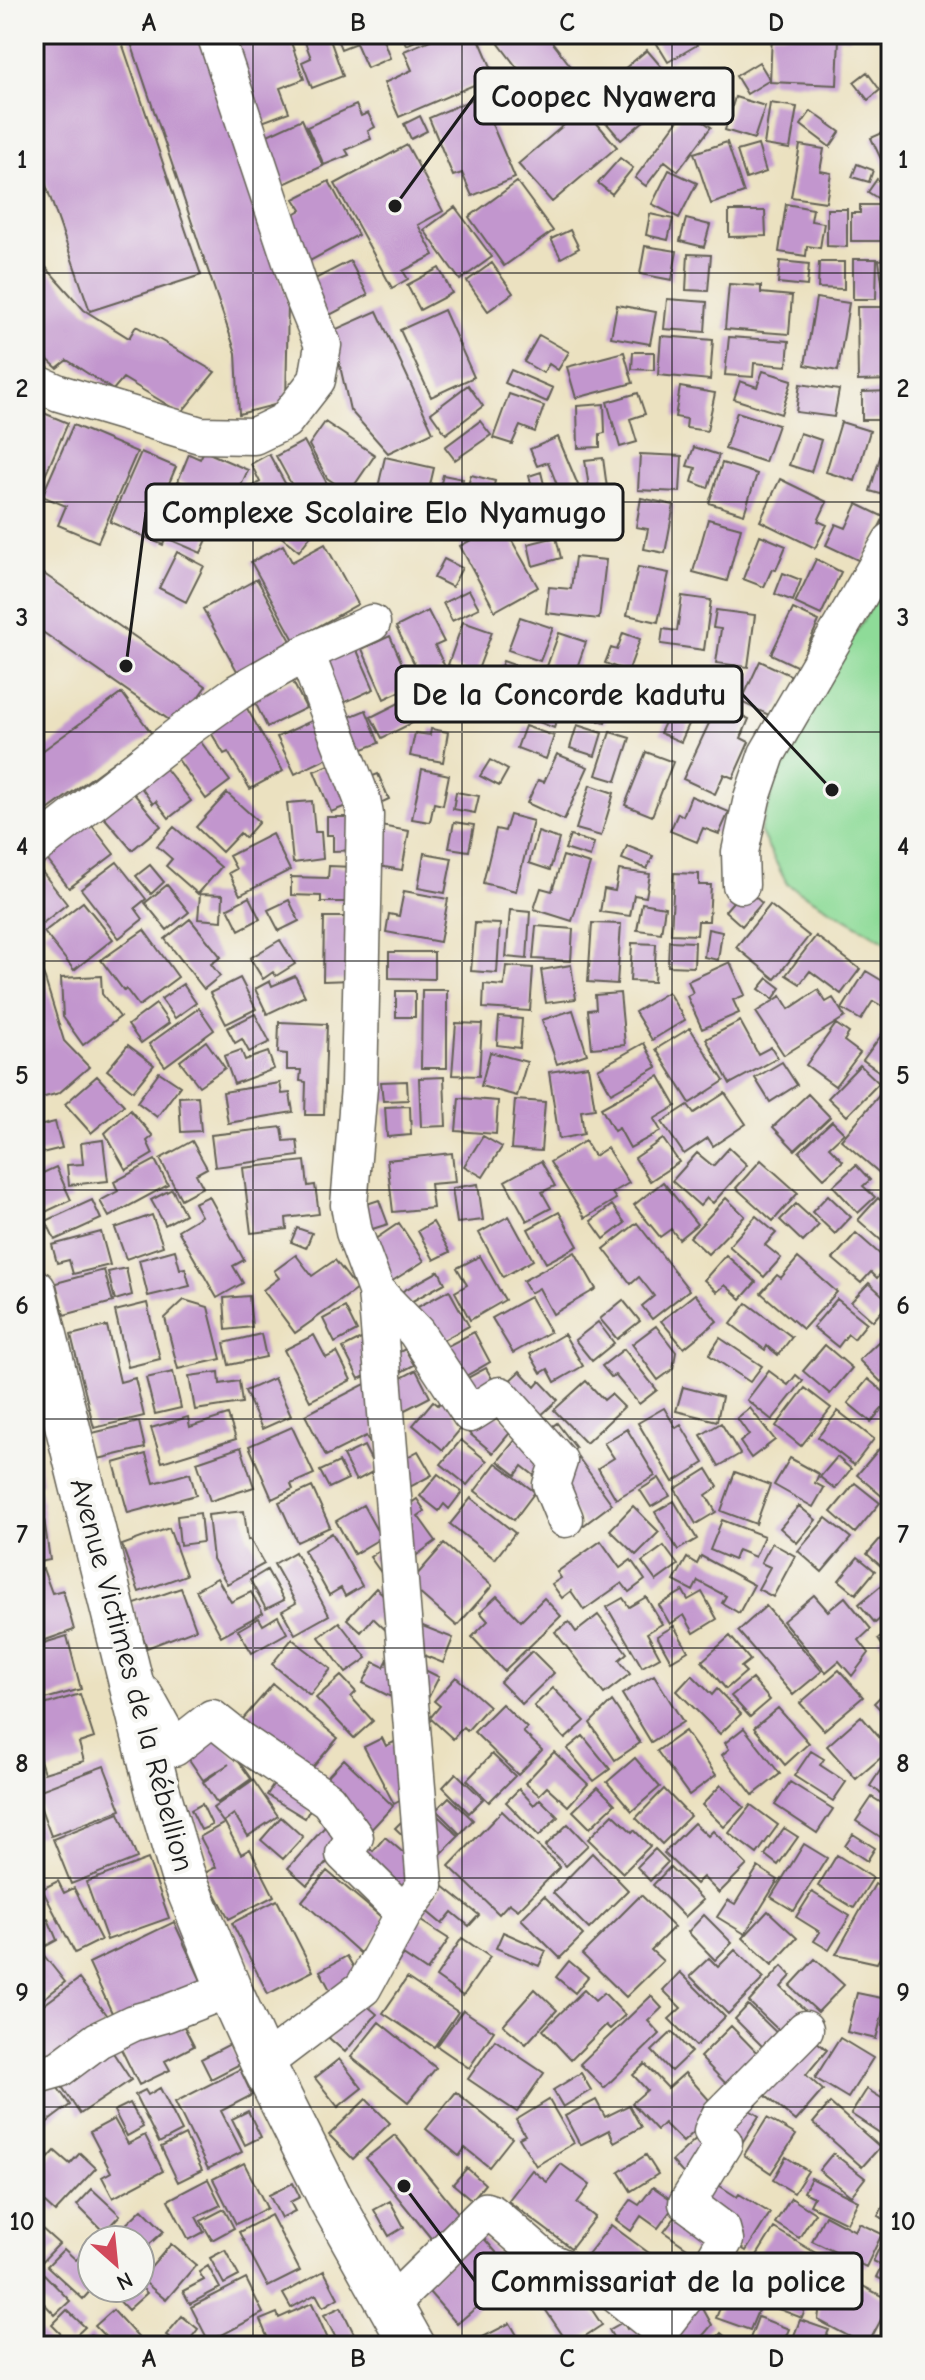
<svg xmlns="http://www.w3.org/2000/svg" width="925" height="2380" font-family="'Comic Neue',sans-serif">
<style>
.green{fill:#8edb98;stroke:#557c5a;stroke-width:2}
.building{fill:#c296ce}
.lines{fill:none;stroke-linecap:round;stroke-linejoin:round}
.street-casing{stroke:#646155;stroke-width:39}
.highway-casing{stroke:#646155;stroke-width:47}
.street{stroke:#fff;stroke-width:36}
.highway{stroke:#fff;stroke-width:44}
.grid{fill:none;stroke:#1c1c1c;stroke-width:2;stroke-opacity:0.55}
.labels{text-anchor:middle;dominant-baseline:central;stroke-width:8;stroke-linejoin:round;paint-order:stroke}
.street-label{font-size:30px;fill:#1c1c1c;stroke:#f6f6f2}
.leader{fill:none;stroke:#1c1c1c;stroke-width:3}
.callout-dot{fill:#1c1c1c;stroke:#f6f6f2;stroke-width:3}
.callout{fill:#f6f6f2;stroke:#1c1c1c;stroke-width:3}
.callout-label{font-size:32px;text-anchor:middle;font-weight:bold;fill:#1c1c1c}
.neatline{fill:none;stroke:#1c1c1c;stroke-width:3}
.grid-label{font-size:26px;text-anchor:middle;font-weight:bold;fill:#1c1c1c}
</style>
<rect width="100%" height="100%" fill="#f6f6f2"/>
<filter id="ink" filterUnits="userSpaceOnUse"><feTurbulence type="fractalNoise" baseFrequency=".0125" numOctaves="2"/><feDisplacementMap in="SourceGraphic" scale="16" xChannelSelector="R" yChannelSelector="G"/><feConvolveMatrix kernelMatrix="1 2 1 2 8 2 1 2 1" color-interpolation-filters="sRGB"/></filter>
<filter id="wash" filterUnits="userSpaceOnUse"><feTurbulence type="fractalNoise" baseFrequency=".006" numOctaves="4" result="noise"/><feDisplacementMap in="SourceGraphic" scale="32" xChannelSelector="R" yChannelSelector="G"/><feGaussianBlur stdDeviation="1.8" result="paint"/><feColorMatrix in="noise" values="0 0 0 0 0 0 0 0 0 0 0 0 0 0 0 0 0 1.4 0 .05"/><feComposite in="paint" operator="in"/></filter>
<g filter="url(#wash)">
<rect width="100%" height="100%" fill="#ebe1c0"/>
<path class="green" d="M891,573V945L787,884L760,831L786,750Z"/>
<g id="blocks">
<path class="building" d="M34,34H119L201,275L90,311L34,151Z
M128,34H202L288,302L286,402L239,414L236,353Z
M269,34H288L304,79L280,88L289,112L254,125L226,49Z
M302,34H328L343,76L312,88L302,62L311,58Z
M335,34H381L390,58L367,68L356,43L341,49Z
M402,34H432L406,45Z
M444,34H477L495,76L399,117L384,83L412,70L404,51Z
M512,34H546L583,82L548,108L499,44Z
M651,34H690L697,45L668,62Z
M772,34H850V39L839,38L837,85L770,82Z
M647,50L681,90L621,140L587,100Z
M759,62L770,80L747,94L736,76Z
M867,72L880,90L868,100L854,82Z
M480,96L515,178L472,196L462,173L453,176L429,118Z
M735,97L765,106L754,139L725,130Z
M770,103L797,107L790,149L764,145Z
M356,105L361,116L368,113L375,127L368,131L371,139L346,150L349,155L324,165L307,127Z
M584,108L617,147L552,202L518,164Z
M686,109L711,127L678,171L665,161L646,186L635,178Z
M811,111L840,132L830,147L801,125Z
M420,116L427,131L411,139L404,124Z
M302,119L323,166L282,185L261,138Z
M889,130L891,134V180L871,138Z
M727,142L744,193L711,204L694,153Z
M407,145L443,211L418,225L434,255L403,271L408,279L392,288L335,184Z
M758,145L766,172L746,179L737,151Z
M800,145L824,149L820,171L831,173L826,202L791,197Z
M620,158L633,168L612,194L598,183Z
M857,164L873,170L869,182L852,177Z
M669,170L697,183L679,218L652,204Z
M877,179L890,189L882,201L868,192Z
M329,181L358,235L308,262L286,219L301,210L294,199Z
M517,182L553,231L504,266L469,217Z
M786,204L813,209L811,221L824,223L820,248L807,246L806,256L779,252Z
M860,205H882L881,241H851V213H860Z
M455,207L492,257L460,280L424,230Z
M827,209H847V247L827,246Z
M729,211H765L766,236L729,237Z
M650,214L673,219L668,240L646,235Z
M686,219L710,225L704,247L680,241Z
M570,230L579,248L561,258L551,239Z
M645,246L677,251L672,280L640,274Z
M34,254L84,310L129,338L136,326L215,372L181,413L123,378L113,390L67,360L57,368L34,347Z
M688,254L711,255L708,291L686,290Z
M891,258V302L885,303L879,260Z
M853,259H877L876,299H853Z
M350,261L368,295L326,317L309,282Z
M780,261L809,264L807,286L778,283Z
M819,262H844V289L818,288Z
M492,263L513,293L488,311L467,281Z
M439,268L452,293L420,310L407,285Z
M729,284L761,286V293L792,296L789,334L725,329Z
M816,298L849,303L838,371L805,365Z
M667,299L707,302L705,332L664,329Z
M617,305L656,312L650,344L611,337Z
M857,307H885L886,328H891V380L858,381Z
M444,310L474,377L431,397L400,330Z
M377,311L433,432L388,453L350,410L332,331Z
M539,335L569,352L558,370L549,364L543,373L524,362Z
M661,336L713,340L710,380L658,375Z
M729,337L789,341L787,366L754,363L753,377L725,375Z
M624,352L633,383L576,398L567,367Z
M633,352H654V370L632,369Z
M511,370L553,388L547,402L505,383Z
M763,371L792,380L781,414L734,399L740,381L757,387Z
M800,384L839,390L834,417L796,412Z
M468,385L483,406L446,434L431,413Z
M680,387L715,393L707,431L686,428L687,419L675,417Z
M891,391V420H862V392Z
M638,393L645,414L630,419L637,442L620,447L607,402Z
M509,394L544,406L535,432L520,426L512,444L493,438Z
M604,404L605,433L600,434V447L578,448L577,406Z
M34,409L68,423L34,501Z
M737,412L778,425L765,462L725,449Z
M480,421L491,435L455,460L445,447Z
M325,422L375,455L349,493L327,478L309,445Z
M841,422L870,431L855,481L826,472Z
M73,425L137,452L98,542L58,525L66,506L42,496Z
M800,433L821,440L811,472L789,465Z
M558,437L583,497L565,505L548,462L537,466L530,449Z
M304,441L330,489L302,504L276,456Z
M884,444L891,446V497L870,491Z
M694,447L719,455L708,488L692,482L696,468L687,466Z
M204,451L248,470L239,490L228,485L222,499L178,481L189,454L200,459Z
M141,452L176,467L155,516L172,524L163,545L110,522Z
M269,454L297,505L258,526L240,493L260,482L251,464Z
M640,454L682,456L680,492L638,490Z
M385,457L434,468L419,532L382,524L385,512L373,509Z
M603,458L607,488L617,487L620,512L593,516L585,460Z
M722,463L757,474L744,514L709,503Z
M541,472L555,530L526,538L519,514L529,512L524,492L533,490L529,476Z
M443,475L463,479L450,532L430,527Z
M471,475L495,481L490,502L465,496Z
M780,479L827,502L818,521L827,525L815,548L760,521Z
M190,497L220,510L201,553L171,540Z
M641,498L674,505L665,553L644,549L648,529L636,527Z
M857,504L884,517L862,562L826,545L836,524L846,528Z
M295,513L316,529L299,551L279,535Z
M708,519L741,528L727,581L693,572Z
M502,523L538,587L495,611L460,546Z
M760,535L786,546L776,570L772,569L764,587L743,579Z
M556,537L561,558L533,566L528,544Z
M325,544L358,604L294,640L251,562L283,545L292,562Z
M177,552L204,566L186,602L159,588Z
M575,557L606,560L599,619L546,613L549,587L571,589Z
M444,559L462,568L452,587L434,578Z
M816,559L841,572L821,615L795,603Z
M34,567L206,686L178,726L34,626Z
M638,567L669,573L658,622L627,615Z
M783,573L801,580L793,601L775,594Z
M257,579L291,641L237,671L203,609Z
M469,590L479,608L452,621L443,603Z
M682,596L711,600L704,650L661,644L663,629L677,631Z
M793,609L819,621L798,667L771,654Z
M716,610L755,615L748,667L716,663L721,629L713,628Z
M428,611L444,642L435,646L446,669L423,681L396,627Z
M520,617L553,628L540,661L508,650Z
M463,622L492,632L476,675L448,665Z
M559,633L586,642L573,679L546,669Z
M623,633L640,639L628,672L605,663L611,648L617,650Z
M390,636L412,686L384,699L362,649Z
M352,639L374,689L339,705L316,655Z
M503,661L531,671L513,721L485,710Z
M760,661L792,676L773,717L741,702Z
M292,680L306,708L267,727L253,698Z
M540,680L568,691L554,728L526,717Z
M595,687L614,692L605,723L586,717Z
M122,693L152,734L34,820V757Z
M415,695L426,716L382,738L371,717Z
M678,695L698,704L681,742L660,733Z
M718,704L749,719L741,738L749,742L733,778L724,774L715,794L683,779Z
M245,705L283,771L250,789L228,752L224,754L207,726Z
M366,710L379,743L347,755L334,723Z
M322,716L340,752L295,774L277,737Z
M577,725L602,733L595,756L570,748Z
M525,726L554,736L546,759L517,748Z
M431,729L448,732L443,762L410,756L415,733L430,735Z
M610,732L630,738L616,781L596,775Z
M195,734L230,781L206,799L172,751Z
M646,752L673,762L652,816L625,805Z
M557,754L588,767L564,820L527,803L538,780L544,782Z
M490,760L508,770L499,786L480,776Z
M160,761L191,801L169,818L156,801L153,804L135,779Z
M337,762L354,803L331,812L314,771Z
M422,769L449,775L443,805L434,803L430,822L412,819Z
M378,774L389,799L376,805L365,779Z
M125,783L161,826L132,850L96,808Z
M590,785L614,793L601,836L576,829Z
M456,792L479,796L475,813L453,809Z
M227,793L259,822L245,838L240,833L222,852L196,827Z
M691,796L729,812L719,834L703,828L697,842L670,831L678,813L683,816Z
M312,801L315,832H321L323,859L293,863L287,803Z
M510,815L533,821L516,891L483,883L496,829L505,831Z
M327,817H356L357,850L333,851V835H327Z
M86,818L114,854L69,888L42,853Z
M454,822L474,825L469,851L449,848Z
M375,825L409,831L402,870L367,864Z
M174,827L221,867L198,894L166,866L172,859L157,846Z
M538,832L559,839L550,870L529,863Z
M272,834L290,870L240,895L229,873L236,869L229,856Z
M570,836L594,843L590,857L565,849Z
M627,846L653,856L647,869L622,859Z
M424,853L452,858L445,893L418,888Z
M563,856L590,864L572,921L534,909L541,888L552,891Z
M117,862L146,899L135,908L143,919L119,938L81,889Z
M36,864L67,904L34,930V866Z
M150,865L164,882L151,894L136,876Z
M329,866L353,867L352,902H321V896L291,895V877L328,878Z
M619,870L650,874L646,897L634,895L630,916L600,912L604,889L615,891Z
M674,873L699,874V885H711L709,921H698L697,935L671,934Z
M167,885L189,912L167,930L145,903Z
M745,888L762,903L742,926L725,911Z
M404,891L448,899L440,942L386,932L389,914L399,916Z
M200,894L223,895L222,921L198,919Z
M249,897L260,919L239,930L228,908Z
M289,900L299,921L279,931L268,910Z
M83,902L113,939L74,970L44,932Z
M642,903L665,907L661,933L637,930Z
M770,905L809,936L775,979L736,947Z
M510,910L530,912L527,959L506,957Z
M324,917H352V980L323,981Z
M190,919L221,957L211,964L220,976L204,989L165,939Z
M475,923L500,924L497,973L471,971Z
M592,923L621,924L617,984L588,982Z
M536,926L573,929L571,961L533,959Z
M708,929L722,932L718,960L704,957Z
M144,930L178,977L139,1006L126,989L124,991L101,960Z
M816,936L860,969L841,994L810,971L800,984L786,975Z
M280,940L295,964L276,976L273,972L263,979L250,958Z
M669,941L695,942L694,967L668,966Z
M632,943L656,944L654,982L630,981Z
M389,952H434V979L389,978Z
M34,958L38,962L45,979L64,1041L89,1067L59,1093L34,1100Z
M730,962L745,995L733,1000L739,1013L702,1029L687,996L693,993L688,981Z
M571,965L576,999L546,1003L541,970Z
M506,966L533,968L530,1011L483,1008L484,984L504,986Z
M866,971L891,986V992L882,1006L873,1001L861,1020L842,1009Z
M101,976L102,994L120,1017L83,1045L63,1017L61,978Z
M295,976L305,996L267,1014L255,989L270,981L272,986Z
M240,978L256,1009L226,1024L210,993Z
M768,978L781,988L773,999L759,989Z
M183,984L196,1003L175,1018L161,999Z
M422,990H447V1068H421Z
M818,990L826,1002L833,998L845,1017L784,1055L756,1012L781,996L789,1009Z
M396,991H415V1017H396Z
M668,992L685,1020L652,1040L635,1012Z
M620,993L625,1045L592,1048L588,1010L596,1009L595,995Z
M156,1004L169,1023L141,1043L128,1025Z
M199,1008L214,1030L165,1066L149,1044Z
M573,1010L587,1054L557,1064L542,1020Z
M255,1014L270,1042L249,1052L242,1039L235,1043L227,1028Z
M499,1017L522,1019L520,1048L497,1045Z
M740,1021L758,1054L771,1047L778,1058L730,1084L706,1039Z
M279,1022L327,1024L324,1115H305L306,1082L300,1081L301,1070H287V1054L278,1053Z
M456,1023L482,1024L479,1076L452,1075Z
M836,1024L849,1033L844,1041L860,1053L835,1086L806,1065Z
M690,1028L724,1081L690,1103L656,1049Z
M886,1029L891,1033V1080L863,1060Z
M206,1041L225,1068L199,1086L180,1061Z
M644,1043L657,1067L611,1093L598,1069Z
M128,1045L154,1065L133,1091L107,1070Z
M241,1050L245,1060L268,1052L274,1069L234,1084L224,1056Z
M490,1052L527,1062L517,1096L481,1086Z
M782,1062L797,1085L770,1102L755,1078Z
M860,1065L879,1083L847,1116L828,1098Z
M588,1066L595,1109L581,1111L584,1134L559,1139L549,1072Z
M159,1072L180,1086L157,1117L137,1102Z
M97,1076L124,1105L91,1133L65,1104Z
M659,1076L676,1106L654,1119L661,1131L630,1148L619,1128L614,1131L601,1108Z
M444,1077L446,1126L421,1127L419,1078Z
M407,1081L408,1100L383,1101L381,1082Z
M280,1083L282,1094L290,1093L293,1112L228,1123L223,1092Z
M882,1092L891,1100V1165L882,1175L841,1140Z
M725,1093L746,1124L713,1146L708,1138L684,1154L662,1122L688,1105L694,1113Z
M808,1094L830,1117L795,1150L773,1127Z
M198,1096L201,1131L181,1132L179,1097Z
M459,1098L498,1101L496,1134L456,1131Z
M515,1100L545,1102L541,1151L511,1149Z
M410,1106L411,1135L387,1137L385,1107Z
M130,1110L153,1136L147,1141L153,1154L126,1170L105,1133Z
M832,1121L844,1133L829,1147L843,1161L824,1178L799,1152Z
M55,1122L62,1148L34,1155V1127Z
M282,1127L284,1141L297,1140L299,1156L215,1167L211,1135Z
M483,1136L502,1147L483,1177L464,1166Z
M663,1139L679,1162L650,1181L635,1158Z
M103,1140L108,1181L69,1185L67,1165L83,1164L81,1143Z
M192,1141L207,1168L196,1174L203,1187L181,1199L160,1159Z
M585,1141L594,1156L607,1148L629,1183L612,1193L616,1199L585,1218L550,1162Z
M729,1148L747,1165L713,1203L707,1198L700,1206L672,1181L697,1153L713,1166Z
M452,1153L455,1182L430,1184L433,1208L393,1212L387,1160Z
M155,1160L168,1185L109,1217L100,1201L118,1191L114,1182Z
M761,1160L798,1193L773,1221L736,1188Z
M305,1161L308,1186L315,1185L319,1214L286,1218L287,1229L251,1233L243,1168Z
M541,1161L555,1186L542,1192L551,1208L527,1221L505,1181Z
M856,1165L870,1180L863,1186L875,1197L858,1213L833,1186Z
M56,1167L71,1200L39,1215L34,1205V1177Z
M663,1182L697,1224L679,1239L671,1229L660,1237L634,1205Z
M478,1184L483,1220L457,1223L452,1188Z
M172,1189L185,1214L165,1225L151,1200Z
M828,1195L851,1217L835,1234L812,1212Z
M209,1196L244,1260L233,1266L243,1283L217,1298L178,1230L201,1216L194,1203Z
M726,1198L745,1216L708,1254L690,1237Z
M878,1198L891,1210V1249L858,1220Z
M92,1200L101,1219L55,1240L46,1221Z
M379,1200L388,1224L363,1232L355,1208Z
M796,1204L819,1225L803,1242L780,1220Z
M612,1205L625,1223L604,1239L591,1221Z
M559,1212L578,1246L546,1263L528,1229Z
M152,1215L163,1246L126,1259L115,1228Z
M509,1216L533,1260L503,1277L479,1233Z
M756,1216L776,1233L765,1245L781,1258L764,1277L729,1246Z
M433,1222L450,1252L434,1260L418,1231Z
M399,1223L424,1261L386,1285L362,1248Z
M637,1223L689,1290L652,1319L642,1306L654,1296L639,1277L631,1284L604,1249Z
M297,1228L312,1233L306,1248L291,1242Z
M101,1232L110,1265L73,1274L69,1260L57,1263L52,1245Z
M856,1233L890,1263L877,1278L871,1272L861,1283L833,1259Z
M175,1250L180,1269L185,1268L190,1286L148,1296L139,1260Z
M575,1252L596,1289L553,1314L539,1288L530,1293L523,1281Z
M296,1255L312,1276L335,1260L357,1289L295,1333L263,1290L279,1278L274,1271Z
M726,1255L756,1282L741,1299L725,1285L717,1292L704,1280Z
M480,1256L505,1300L470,1320L455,1292L467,1285L457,1268Z
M798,1258L837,1292L803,1329L761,1293L777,1275L781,1278Z
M126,1268L132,1295L115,1300L108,1272Z
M104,1270L113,1302L64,1315L56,1283Z
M439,1271L445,1283L407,1304L401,1292Z
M869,1283L890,1302L873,1321L851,1302Z
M449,1290L469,1326L436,1344L416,1308Z
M695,1294L717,1321L684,1348L661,1321Z
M249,1296L252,1327L226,1330L224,1298Z
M530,1297L550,1332L513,1353L492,1318Z
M837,1299L867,1323L854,1339L848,1334L838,1347L813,1327Z
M184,1300L208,1307L221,1359L178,1369L165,1318Z
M623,1300L640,1321L617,1339L600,1319Z
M147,1303L160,1359L128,1367L115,1311Z
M747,1303L792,1337L778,1355L767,1346L765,1350L731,1324Z
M345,1307L357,1331L335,1343L323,1319Z
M891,1314V1335L881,1326Z
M598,1322L614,1343L592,1361L575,1340Z
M107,1326L120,1382L135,1378L144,1416L94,1428L71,1335Z
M656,1326L676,1352L673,1369L658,1380L632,1344Z
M474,1332L490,1362L457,1381L440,1350Z
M261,1334L266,1357L229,1365L224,1343Z
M564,1334L583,1366L555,1382L548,1369L541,1373L530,1354Z
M314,1335L326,1358L337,1352L351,1380L310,1401L284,1350Z
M365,1337L374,1372L359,1379L343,1348Z
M720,1338L762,1366L750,1382L709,1355Z
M878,1342L891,1355V1373L881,1382L859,1360Z
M825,1345L852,1368L830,1394L803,1371Z
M405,1349L414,1365L386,1380L377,1364Z
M624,1349L657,1390L639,1404L615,1375L611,1377L602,1366Z
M486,1368L498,1389L473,1403L462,1381Z
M416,1370L430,1397L401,1412L392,1383Z
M520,1371L535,1387L540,1381L558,1400L539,1417L507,1383Z
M769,1371L788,1385L796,1375L803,1381L772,1420L747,1400Z
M173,1372L181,1408L155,1414L146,1378Z
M219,1372L220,1384L239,1381L242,1403L195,1410L189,1376Z
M274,1378L291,1416L262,1429L245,1391Z
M868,1379L891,1398L871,1422L848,1403Z
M586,1381L604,1400L611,1394L624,1407L586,1443L554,1410Z
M369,1382L379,1461L366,1436L326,1456L305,1415Z
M683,1387L722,1397L717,1421L676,1411Z
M805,1388L831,1408L801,1446L776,1426Z
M444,1398L463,1426L443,1450L413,1425L433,1401L438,1405Z
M664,1408L676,1428L681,1425L704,1463L673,1482L638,1423Z
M750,1408L775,1440L751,1458L740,1442L749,1435L737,1418Z
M489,1409L514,1428L493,1453L469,1433Z
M838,1411L874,1439L854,1465L818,1437Z
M228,1415L236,1439L162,1462L151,1428L188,1417L190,1427Z
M139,1422L145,1448L94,1460L88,1434Z
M557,1423L576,1448L561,1459L542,1434Z
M721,1423L740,1454L719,1466L701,1435Z
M292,1427L314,1474L291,1484L293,1489L272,1499L249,1446Z
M627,1429L655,1476L616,1499L598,1468L614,1458L604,1443Z
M521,1433L556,1460L540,1480L522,1466L516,1475L498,1461Z
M461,1440L487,1461L467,1485L441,1464Z
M884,1443L891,1449V1488L883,1497L857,1475Z
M34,1446H37L42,1483L34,1484Z
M364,1446L376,1470L356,1481L343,1456Z
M241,1447L254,1487L210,1501L197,1462Z
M418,1451L432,1475L410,1487L397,1463Z
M146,1454L154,1483L190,1473L196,1495L128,1513L114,1463Z
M578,1457L612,1504L584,1525L558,1490L560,1470Z
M837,1457L851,1469L835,1489L820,1477Z
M790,1458L819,1474L815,1483L824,1488L813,1507L774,1485Z
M339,1462L348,1479L329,1488L320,1471Z
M496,1463L535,1492L514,1520L475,1491Z
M707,1469L718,1487L706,1495L716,1512L696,1524L675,1489Z
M735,1472L770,1485L756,1524L721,1511Z
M438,1474L462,1492L449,1509L444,1504L439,1511L420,1496Z
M659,1478L670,1496L651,1507L640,1490Z
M855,1483L880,1503L855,1533L831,1512Z
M312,1487L330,1527L297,1542L279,1502Z
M40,1491L50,1560L34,1563V1492Z
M471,1498L515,1533L495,1559L450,1524Z
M417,1499L425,1511L418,1516L436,1541L414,1557L387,1520Z
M674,1501L697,1539L678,1550L655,1512Z
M363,1505L381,1538L354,1554L336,1521Z
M633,1506L659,1532L636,1555L610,1530Z
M799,1506L816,1520L797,1543L780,1528Z
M244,1511L248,1540L250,1539L264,1564L227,1584L213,1559L208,1515Z
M200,1513L203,1542L180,1545L177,1516Z
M826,1518L851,1538L822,1572L798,1551Z
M722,1520L764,1536L755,1557L738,1550L734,1560L710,1550Z
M169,1528L186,1575L139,1592L122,1545Z
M332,1533L362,1586L345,1596L341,1588L329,1595L304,1550Z
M880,1539L891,1549V1575L867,1554Z
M393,1541L384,1577L370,1557Z
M601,1541L620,1568L631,1560L645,1580L629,1592L622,1583L584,1610L571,1591L562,1598L552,1584L561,1578L557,1572Z
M772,1543L795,1556L773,1597L758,1589L770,1567L761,1563Z
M444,1544L492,1586L457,1626L409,1584Z
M664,1546L678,1565L656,1581L642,1562Z
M295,1552L329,1615L295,1634L282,1611L296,1603L274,1564Z
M701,1556L754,1585L739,1613L722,1603L726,1596L698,1581L693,1591L674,1581L687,1558L697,1564Z
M858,1557L875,1571L856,1594L839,1580Z
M43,1569L52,1593L63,1590L74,1630L34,1644V1572Z
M267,1570L284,1600L266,1609L250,1580Z
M217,1578L231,1602L251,1592L263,1613L221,1636L196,1590Z
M888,1580L891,1584V1610L875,1623L859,1604Z
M181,1588L196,1629L147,1648L132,1605Z
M376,1588L411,1619L394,1638L373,1618L361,1632L347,1619Z
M683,1591L688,1600L702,1592L717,1619L694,1633L684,1615L670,1624L659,1605Z
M814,1595L828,1611L845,1597L871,1629L859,1640L869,1653L852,1676L839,1661L826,1672L783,1621Z
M497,1596L521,1621L544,1598L561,1616L504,1671L472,1637L488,1621L480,1612Z
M646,1597L662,1624L647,1633L660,1657L642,1667L607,1607L623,1598L629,1607Z
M766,1606L822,1671L793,1695L738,1631Z
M598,1615L627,1653L619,1660L630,1674L604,1694L555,1632L569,1622L576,1632Z
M278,1616L287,1633L252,1653L238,1630L259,1618L263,1625Z
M339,1622L367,1658L346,1673L319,1637Z
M415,1623L453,1638L443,1663L405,1648Z
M674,1626L688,1651L671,1661L657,1636Z
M891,1631V1659L878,1639Z
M67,1636L81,1689L34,1702V1646Z
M730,1636L750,1660L741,1667L746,1672L726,1689L702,1661Z
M292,1639L331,1669L310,1695L272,1664Z
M532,1651L554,1673L522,1704L500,1682Z
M391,1653L439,1677L421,1712L363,1683L374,1662L384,1667Z
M839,1670L863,1697L824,1730L800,1703Z
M654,1675L683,1722L651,1742L622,1694Z
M692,1675L712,1695L717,1689L741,1714L720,1734L677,1691Z
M341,1676L356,1692L351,1697L373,1721L354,1738L316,1698Z
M456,1677L489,1706L467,1731L463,1727L453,1739L430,1718L440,1706L434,1701Z
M752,1679L770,1700L750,1717L731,1696Z
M273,1684L338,1738L307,1774L242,1720Z
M891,1686V1720L874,1703Z
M553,1688L585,1721L565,1739L534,1706Z
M80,1694L94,1738L79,1743L84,1761L44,1773L34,1740V1708Z
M612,1701L640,1743L615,1760L590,1723Z
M502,1704L527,1728L523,1732L542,1750L518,1775L474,1732Z
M778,1708L809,1743L785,1765L754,1728Z
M861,1716L890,1750L856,1779L827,1746Z
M211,1725L235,1760L237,1759L251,1779L217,1803L203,1782L229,1764L203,1780L180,1746Z
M744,1728L780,1774L753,1795L722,1755L729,1749L725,1743Z
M685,1731L716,1775L689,1795L657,1751Z
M583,1736L610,1769L594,1781L567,1749Z
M382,1738L386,1746L394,1742L419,1790L394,1804L364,1747Z
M811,1751L824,1759L820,1765L846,1782L833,1801L794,1776Z
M554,1752L588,1784L568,1806L547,1787L539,1795L525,1783Z
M492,1754L515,1776L489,1802L467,1780Z
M891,1754V1800L870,1786Z
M635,1758L660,1787L632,1811L607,1782Z
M344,1759L393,1806L366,1835L323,1781Z
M104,1766L121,1810L51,1836L35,1792Z
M281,1773L318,1795L305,1818L267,1795Z
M456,1773L483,1799L469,1813L443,1787Z
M253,1780L278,1816L248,1836L234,1814L223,1822L213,1808Z
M790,1782L833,1809L817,1833L775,1805Z
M721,1785L744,1807L724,1827L702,1805Z
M598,1787L615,1804L590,1828L573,1811Z
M519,1789L534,1805L540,1799L558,1817L539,1836L506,1802Z
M664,1789L690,1816L662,1844L636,1818Z
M449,1797L473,1820L460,1834L436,1810Z
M872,1797L891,1809V1825L882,1838L856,1821Z
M422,1801L459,1836L432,1863L395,1828Z
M202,1804L212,1825L201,1830L191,1810Z
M751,1805L778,1825L757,1854L729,1833Z
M35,1810L42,1835L34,1837V1811Z
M502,1811L560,1867L518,1910L509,1903L499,1914L449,1866Z
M119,1813L137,1858L71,1884L53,1839Z
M613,1814L632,1832L634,1830L650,1846L623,1873L588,1839Z
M281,1817L303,1837L283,1859L261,1840Z
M330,1821L349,1837L307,1885L288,1868Z
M225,1823L241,1854L250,1849L274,1896L229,1919L205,1873L216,1867L200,1837Z
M694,1823L708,1836L713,1831L747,1865L719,1893L703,1877L696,1884L664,1853Z
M568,1824L588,1845L566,1866L545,1846Z
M784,1828L798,1837L778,1865L765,1855Z
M853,1834L875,1848L867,1861L845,1846Z
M385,1837L420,1867L398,1893L355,1856L365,1844L373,1851Z
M804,1844L827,1858L794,1911L771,1897Z
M655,1849L668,1862L650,1881L637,1867Z
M592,1853L628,1890L589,1929L553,1893Z
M837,1855L873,1878L854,1908L818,1886Z
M148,1859L169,1918L107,1940L86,1882Z
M670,1867L703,1900L685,1917L653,1885Z
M758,1867L778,1880L745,1934L717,1917L728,1900L735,1904Z
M327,1871L387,1922L360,1953L302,1901Z
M34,1876L43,1899L34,1902Z
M58,1881L64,1893L74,1888L101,1940L75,1953L42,1889Z
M875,1884L891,1893V1937L877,1963L836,1954Z
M443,1886L479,1915L469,1926L452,1912L442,1924L424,1909Z
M812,1892L850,1916L829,1950L814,1941L820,1932L796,1917Z
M641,1895L674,1927L651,1950L663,1961L626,1997L582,1954Z
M544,1896L583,1935L560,1958L521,1919Z
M277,1900L313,1971L268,1994L232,1923Z
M768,1911L797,1938L772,1965L743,1938Z
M410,1914L449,1939L427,1971L403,1955L396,1966L382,1956Z
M704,1915L732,1943L715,1960L688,1932Z
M48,1919L57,1940L46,1946L37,1924Z
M174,1922L204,1987L118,2026L89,1963Z
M503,1932L546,1951L539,1966L496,1948Z
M462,1938L490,1957L463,1996L436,1977Z
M38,1948L65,1982L34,2006V1951Z
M735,1950L764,1978L728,2014L690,1976L709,1958L718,1967Z
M347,1956L364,1985L336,2001L320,1971Z
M815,1959L844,1985L818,2012L790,1986Z
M569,1961L588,1977L575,1993L556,1977Z
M885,1964L891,1966V1982L882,1980Z
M782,1966L791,1976L781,1987L811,2016L789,2040L749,2002Z
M680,1972L725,2017L696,2046L669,2019L681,2008L663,1990Z
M407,1978L458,2012L434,2047L383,2013Z
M79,1979L110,2020L48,2066L34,2047V2012Z
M535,1989L557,2010L526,2044L503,2025Z
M584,1990L595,2001L604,1993L625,2015L610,2029L606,2025L571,2060L543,2030Z
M857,1993L886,1999L876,2039L847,2032Z
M890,1994L891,1995V2028L882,2026Z
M651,1996L662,2008L648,2021L660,2034L604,2088L580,2064Z
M358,1998L377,2014L345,2052L329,2038Z
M748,2005L783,2039L769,2053L735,2019Z
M463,2010L494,2031L469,2068L437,2046Z
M177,2013L194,2046L165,2061L170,2070L139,2085L118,2043Z
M379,2022L436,2068L408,2102L351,2057Z
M731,2026L765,2061L734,2092L700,2057Z
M672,2032L691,2052L671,2071L652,2051Z
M807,2034L827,2050L806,2075L823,2090L796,2121L760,2091Z
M840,2038L873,2058L848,2098L815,2078Z
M104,2039L131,2080L80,2114L53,2073Z
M495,2040L544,2073L517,2112L468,2079Z
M230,2044L240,2064L211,2079L201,2059Z
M339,2059L362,2088L338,2107L315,2078Z
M645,2064L668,2088L685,2073L718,2110L683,2142L664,2123L657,2130L632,2103L647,2090L633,2075Z
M240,2069L252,2095L221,2111L242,2152L208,2169L175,2102Z
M581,2073L591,2090L563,2107L553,2090Z
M48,2074L70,2105L34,2132V2084Z
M891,2075V2097L881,2091Z
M160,2088L182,2131L159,2143L135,2095L145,2090L148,2095Z
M867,2089L891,2104V2122L883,2135L851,2114Z
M456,2092L512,2138L489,2167L465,2148L459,2156L426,2129Z
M366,2099L390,2123L353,2159L329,2135Z
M549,2100L574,2143L536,2166L519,2138L525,2135L516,2120Z
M596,2100L605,2117L629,2105L641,2127L614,2142L609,2130L580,2145L565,2116Z
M130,2103L143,2127L127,2136L114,2111Z
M830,2103L880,2147L862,2167L813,2123Z
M740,2104L759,2116L740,2146L720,2134Z
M248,2111L261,2137L245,2145L232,2119Z
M767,2118L796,2135L771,2173L744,2155Z
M114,2119L128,2144L145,2135L163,2171L113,2198L102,2177L111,2172L90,2132Z
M702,2133L717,2150L687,2178L672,2161Z
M185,2135L202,2170L178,2182L161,2147Z
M395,2135L463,2219L434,2242L366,2158Z
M55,2151L70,2164L80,2153L96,2168L55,2212L34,2193V2174Z
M833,2153L865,2178L851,2196L819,2170Z
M646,2155L658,2174L631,2191L619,2172Z
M786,2157L808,2171L794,2193L773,2180Z
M244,2163L267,2208L236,2224L213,2179Z
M561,2164L590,2185L577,2203L595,2217L571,2248L508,2201L532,2170L547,2182Z
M467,2168L485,2184L472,2200L453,2184Z
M811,2178L858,2201L847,2223L810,2205L814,2197L804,2192Z
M208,2179L221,2205L196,2217L204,2232L189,2240L168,2200Z
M709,2179L737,2197L739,2194L770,2213L746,2251L731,2242L694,2203Z
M293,2183L300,2197L290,2202L295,2211L281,2218L269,2195Z
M653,2187L676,2203L658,2228L641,2216L631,2231L616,2220L631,2200L639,2205Z
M92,2189L120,2215L104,2232L77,2205Z
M891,2192V2223L878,2216Z
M791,2198L815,2213L799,2238L775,2223Z
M390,2201L404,2227L389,2236L374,2210Z
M142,2209L164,2231L140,2253V2240H127L119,2231Z
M224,2209L234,2228L212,2240L201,2221Z
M271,2215L300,2271L268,2287L239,2232Z
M677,2215L717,2233L700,2257L664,2232Z
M825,2215L855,2231L859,2223L882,2234L866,2267L812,2241Z
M611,2225L680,2276L658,2306L588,2254Z
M40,2227L59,2244L34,2270V2233Z
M774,2228L819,2255L800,2285L756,2257Z
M886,2234L891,2236V2284L876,2277L882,2265L873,2261Z
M481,2235L515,2274L457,2324L423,2285Z
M171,2244L196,2265L166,2300L141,2279Z
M64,2249L76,2260L85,2252L92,2258V2289L83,2299L47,2266Z
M225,2250L239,2276L224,2284L210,2258Z
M208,2266L220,2288L190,2304L183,2291L204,2280L199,2272Z
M825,2266L891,2301L867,2346L818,2320Z
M324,2271L338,2298L323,2307L316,2294L291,2308L283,2294Z
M44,2274L70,2301L55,2315L34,2293V2284Z
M246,2279L263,2313L209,2342L191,2307Z
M776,2283L810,2296L802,2318L768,2305Z
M114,2288H142L147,2293L128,2310L111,2292Z
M564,2288L577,2308L586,2301L602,2325L570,2346L541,2303Z
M728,2288L762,2301L750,2330L716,2318Z
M696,2296L712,2325L694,2346H679L663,2333Z
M312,2303L331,2346H271L260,2320L277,2313L279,2318Z
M341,2307L360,2346H340L324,2315Z
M67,2310L85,2327L69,2342L52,2325Z
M113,2310L146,2346H114L95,2326Z
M182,2316L198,2329L185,2346H181L166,2335Z
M758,2317L789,2329L782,2346L748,2344Z
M643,2320L655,2340L643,2346H618L609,2330L623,2322L627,2329Z
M800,2320L829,2330L822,2346H790Z
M34,2322L48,2344L45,2346H34Z
M510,2323L523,2346H487L483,2337Z
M721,2333L736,2346H710Z
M91,2335L102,2346H81Z"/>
</g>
</g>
<g filter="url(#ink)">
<use href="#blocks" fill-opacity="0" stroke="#646155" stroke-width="2"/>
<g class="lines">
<defs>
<path id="street" d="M34,382L59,393L200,435L254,436L285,421L317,380L323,345L301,292L215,34
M306,653L362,799L365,815L359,1087L349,1205L354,1232L376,1291L416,1332L470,1414L500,1395L559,1461L551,1485L565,1519
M34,848L189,727L238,692L306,653L372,623
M741,885L740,852L752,798L767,754L891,541
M144,1694L174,1748L212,1718L241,1741L328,1800L355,1837L344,1854L404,1913
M263,2064L363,1988L404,1913L425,1885L376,1291
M34,2076L59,2069L98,2040L133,2023L165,2014L229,1989
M391,2304L486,2211L492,2213L545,2259L609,2289L660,2330L712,2263L725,2240L722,2229L687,2203L724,2143L712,2131L720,2115L805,2029"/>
<path id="highway" d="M34,1291L158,1792L182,1873L229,1989L263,2064L330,2198L413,2346"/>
</defs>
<use href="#street" class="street-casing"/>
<use href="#highway" class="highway-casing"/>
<use href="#street" class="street"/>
<use href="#highway" class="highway"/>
</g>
</g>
<path class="grid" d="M253,34V2346M462,34V2346M672,34V2346M34,273H891M34,502H891M34,732H891M34,961H891M34,1190H891M34,1419H891M34,1648H891M34,1878H891M34,2107H891"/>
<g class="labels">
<g class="street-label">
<text transform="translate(132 1675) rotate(75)">Avenue Victimes de la Rébellion</text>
</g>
</g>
<path class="leader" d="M395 206L475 96M126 666L146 512M832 790L742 694M404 2186L475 2281"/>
<g class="callout-dot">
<circle cx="395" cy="206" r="8"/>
<circle cx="126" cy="666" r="8"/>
<circle cx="832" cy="790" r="8"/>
<circle cx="404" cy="2186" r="8"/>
</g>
<g class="callout">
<rect x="475" y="68" width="258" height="56" rx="8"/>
<rect x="146" y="484" width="477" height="56" rx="8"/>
<rect x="396" y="666" width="346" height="56" rx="8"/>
<rect x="475" y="2253" width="387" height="56" rx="8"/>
</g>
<g class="callout-label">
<text x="604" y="107">Coopec Nyawera</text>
<text x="384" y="523">Complexe Scolaire Elo Nyamugo</text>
<text x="569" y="705">De la Concorde kadutu</text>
<text x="668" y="2292">Commissariat de la police</text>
</g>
<rect width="925" height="2380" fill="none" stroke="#f6f6f2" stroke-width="88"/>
<g transform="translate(116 2264) rotate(153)"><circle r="38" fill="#f6f6f2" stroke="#9f9f9c" stroke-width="2"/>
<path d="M0-6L14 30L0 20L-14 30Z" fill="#d1495b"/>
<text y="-12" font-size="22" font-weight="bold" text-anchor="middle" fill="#1c1c1c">N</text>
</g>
<rect x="44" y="44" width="837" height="2292" class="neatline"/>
<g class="grid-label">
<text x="149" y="31">A</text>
<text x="358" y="31">B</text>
<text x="567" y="31">C</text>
<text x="776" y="31">D</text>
<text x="22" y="168">1</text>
<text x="903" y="168">1</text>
<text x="22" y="397">2</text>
<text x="903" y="397">2</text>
<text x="22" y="626">3</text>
<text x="903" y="626">3</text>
<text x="22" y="855">4</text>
<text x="903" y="855">4</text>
<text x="22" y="1084">5</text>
<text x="903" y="1084">5</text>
<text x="22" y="1314">6</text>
<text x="903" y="1314">6</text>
<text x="22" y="1543">7</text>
<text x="903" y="1543">7</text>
<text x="22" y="1772">8</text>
<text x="903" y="1772">8</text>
<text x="22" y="2001">9</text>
<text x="903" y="2001">9</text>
<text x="22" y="2230">10</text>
<text x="903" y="2230">10</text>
<text x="149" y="2367">A</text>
<text x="358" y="2367">B</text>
<text x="567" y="2367">C</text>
<text x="776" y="2367">D</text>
</g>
</svg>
